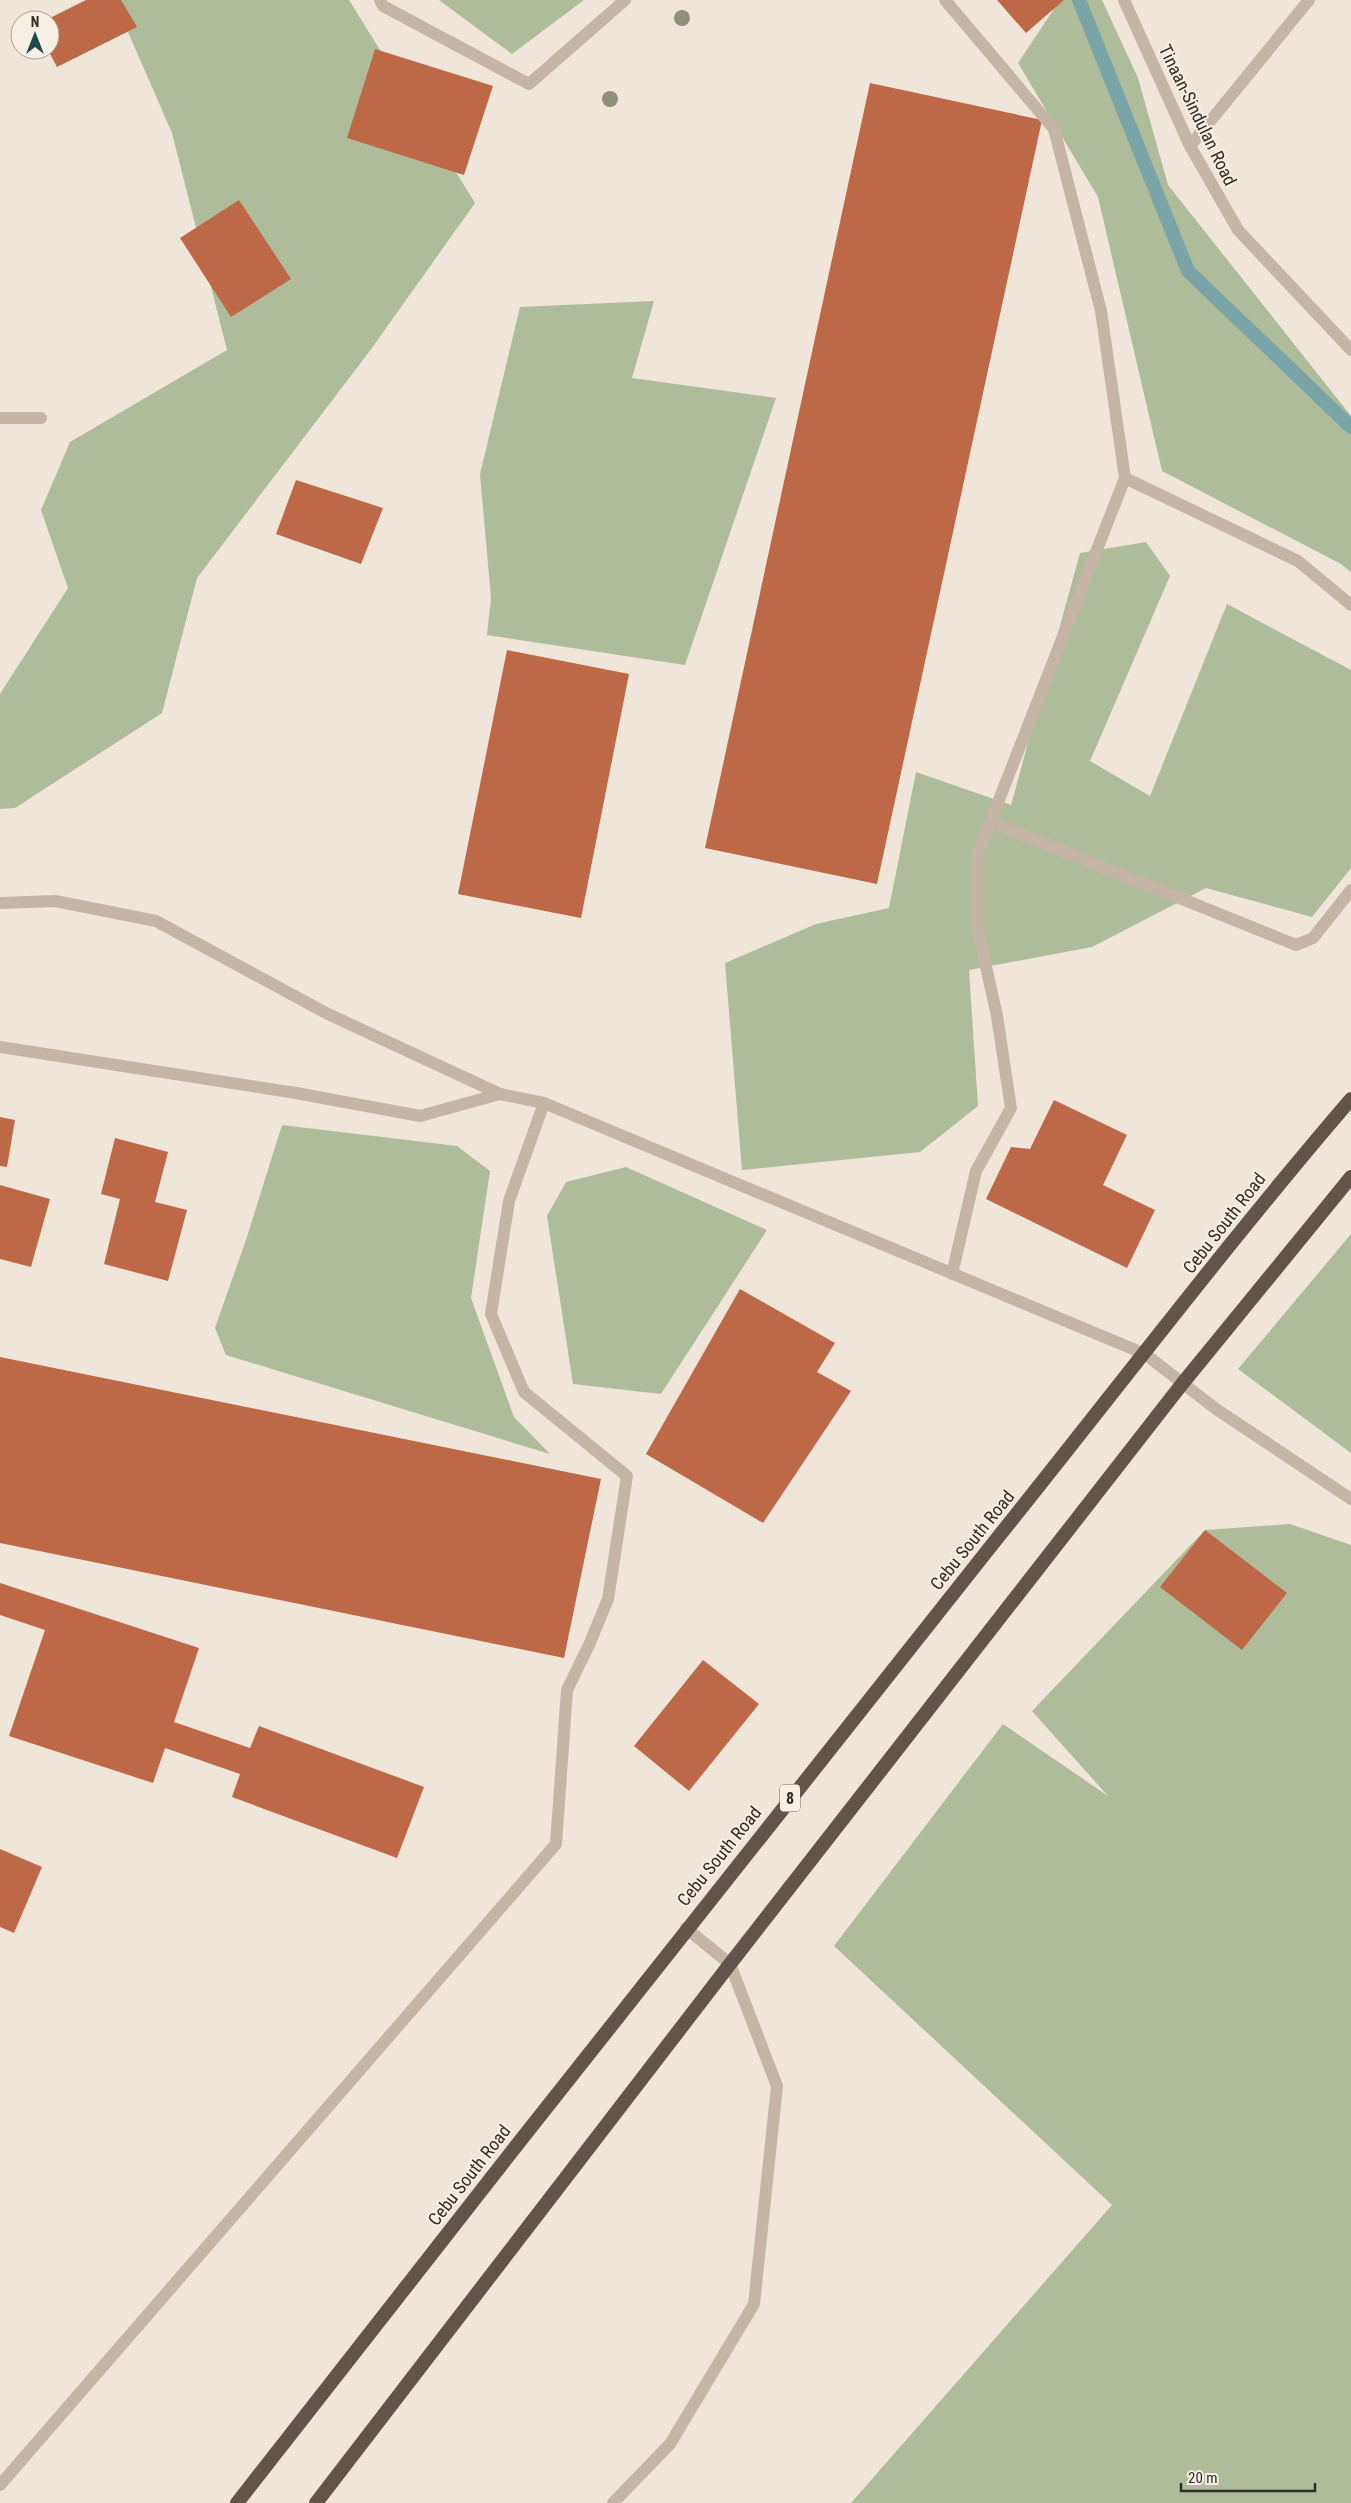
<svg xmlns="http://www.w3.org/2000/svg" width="1351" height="2503" font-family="'Roboto Condensed',sans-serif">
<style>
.green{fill:#afbc99}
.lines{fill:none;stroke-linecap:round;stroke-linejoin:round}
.stream{stroke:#79a5a9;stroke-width:14}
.building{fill:#bd6947}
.service{stroke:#c5b5a5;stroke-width:12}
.minor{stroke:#c5b5a5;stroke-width:12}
.trunk{stroke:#62544a;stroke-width:14}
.tree{fill:#8f9279}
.labels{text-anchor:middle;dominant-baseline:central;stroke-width:4;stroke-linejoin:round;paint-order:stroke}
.shield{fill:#f7efe3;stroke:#6d655e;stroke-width:1}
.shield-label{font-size:16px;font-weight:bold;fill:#322a25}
.street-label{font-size:18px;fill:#322a25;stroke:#f7efe3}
</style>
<rect width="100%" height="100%" fill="#efe5d8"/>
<path class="green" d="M114,0H349L475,203L369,352L197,578L162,713L15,808L0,809V694L68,588L41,510L70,442L227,350L172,133Z
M439,0H584L512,54Z
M1060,0H1102L1138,78L1168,185L1351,416V572L1341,564L1162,471L1098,197L1018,63Z
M654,301L632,378L776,398L685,665L487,635L491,598L480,474L520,307Z
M1146,542L1170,576L1090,761L1150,796L1227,604L1351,670V868L1312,917L1206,888L1092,947L969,970L978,1106L920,1152L742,1170L725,963L816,924L889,908L916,772L1011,805L1080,553Z
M282,1125L457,1146L490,1171L471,1298L514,1417L550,1454L226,1355L215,1328L246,1240Z
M626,1167L767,1230L661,1394L573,1384L547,1216L566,1182Z
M1351,1234V1453L1238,1369Z
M1290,1524L1351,1545V2503H851L1112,2205L834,1946L1003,1724L1108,1796L1032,1711L1205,1530Z"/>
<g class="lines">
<path class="stream" d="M1079,0L1188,271L1351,427"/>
</g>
<path class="building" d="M86,0H121L137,27L57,67L48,50H50V20H46Z
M997,0H1064L1026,33Z
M375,49L493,86L464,175L347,138Z
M870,83L1042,120L877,884L705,848Z
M239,200L291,279L231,317L180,238Z
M296,480L383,508L361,564L276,534Z
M507,650L629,674L581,918L458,894Z
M1054,1100L1127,1135L1103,1185L1155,1210L1127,1268L986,1199L1011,1147L1030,1149Z
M0,1117L15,1120L7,1167L0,1166Z
M115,1138L168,1152L155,1202L187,1210L168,1281L104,1264L120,1199L101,1194Z
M0,1185L50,1199L31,1267L0,1259Z
M740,1289L835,1343L817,1372L851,1391L763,1523L646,1454Z
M0,1357L601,1479L564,1658L0,1543Z
M1205,1530L1287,1593L1242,1650L1160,1587Z
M0,1583L199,1648L174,1722L250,1748L259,1726L424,1787L397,1858L232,1797L240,1774L165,1748L153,1783L9,1736L45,1630L0,1615Z
M703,1660L759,1704L689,1791L634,1746Z
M0,1849L42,1867L14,1933L0,1927Z"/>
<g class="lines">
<path class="service" d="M380,0L383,6L529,84L625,0
M945,0L1054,129L1101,311L1125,478L977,856V926L997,1016L1011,1108L976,1171L952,1274
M0,418H41
M1125,478L1298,561L1351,605
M991,822L1296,945L1313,938L1351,890
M0,903L55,901L156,921L326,1013L500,1094L544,1103L1145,1354
M0,1047L296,1093L420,1116L500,1094
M0,2485L556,1844L567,1690L589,1645L608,1599L627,1476L524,1392L491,1314L509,1201L544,1103
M613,2503L670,2444L754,2304L777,2086L730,1964L686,1928"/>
<path class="minor" d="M1124,0L1190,146L1238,230L1351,350
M1190,146L1309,0
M1145,1354L1216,1409L1351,1499"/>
<path class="trunk" d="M237,2503C488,2181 740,1860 995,1541C1114,1393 1228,1242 1351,1099
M316,2503L730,1964L1182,1384L1351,1177"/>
</g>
<g class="tree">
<circle cx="682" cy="18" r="8"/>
<circle cx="610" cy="99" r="8"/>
</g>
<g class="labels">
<rect class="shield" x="780" y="1784.5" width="20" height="27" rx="4"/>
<g class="shield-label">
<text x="790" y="1798">8</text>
</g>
<g class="street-label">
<text transform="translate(1198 115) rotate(64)">Tinaan-Sindulan Road</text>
<text transform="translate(1224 1223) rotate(-52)">Cebu South Road</text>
<text transform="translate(972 1540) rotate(-51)">Cebu South Road</text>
<text transform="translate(719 1856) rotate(-51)">Cebu South Road</text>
<text transform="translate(469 2175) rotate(-52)">Cebu South Road</text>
</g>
</g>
<g transform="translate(35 35)"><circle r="24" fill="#f7efe3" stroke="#a8a097"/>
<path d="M0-4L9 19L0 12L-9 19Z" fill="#1e4a50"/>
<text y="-8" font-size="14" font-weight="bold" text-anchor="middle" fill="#322a25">N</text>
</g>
<path d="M1181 2483v8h134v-8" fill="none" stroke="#322a25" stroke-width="2.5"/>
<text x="1188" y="2483" font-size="15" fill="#322a25" stroke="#f7efe3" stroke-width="4" paint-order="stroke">20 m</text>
</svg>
